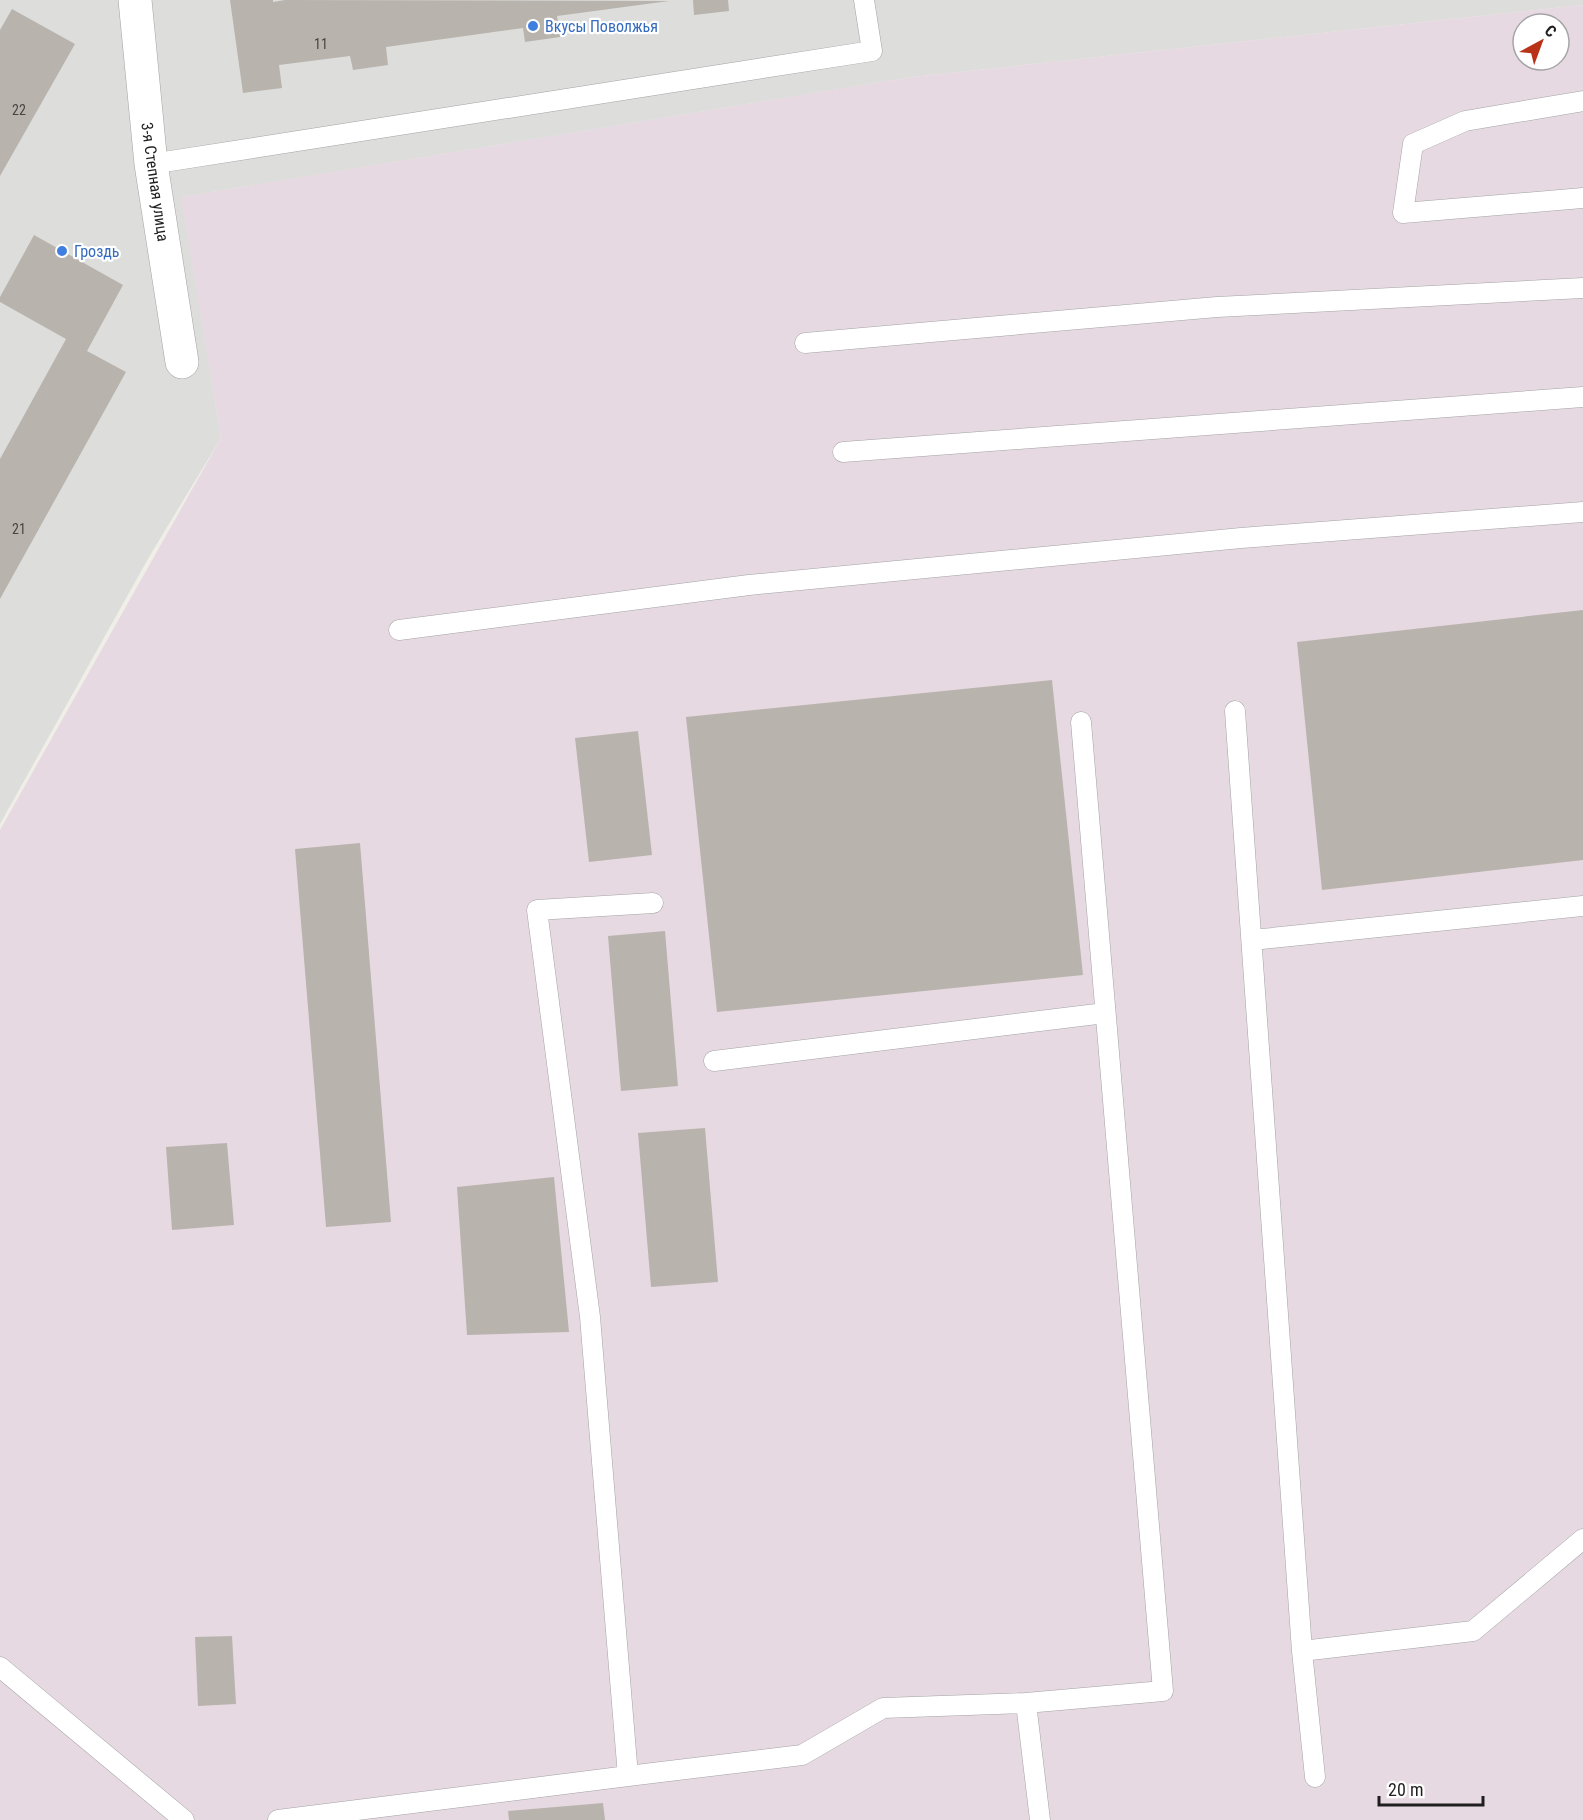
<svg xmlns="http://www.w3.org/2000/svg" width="1583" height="1820" font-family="'Roboto Condensed',sans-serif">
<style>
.residential{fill:#dddddc}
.industrial{fill:#e7d9e2;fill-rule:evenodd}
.building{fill:#b8b4ad}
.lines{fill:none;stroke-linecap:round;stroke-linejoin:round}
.lane-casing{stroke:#a3a3a3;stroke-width:21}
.street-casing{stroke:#a3a3a3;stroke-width:34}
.lane{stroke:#fff;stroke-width:20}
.street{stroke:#fff;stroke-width:33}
.shop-dot{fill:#3f7fe0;stroke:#fff;stroke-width:2}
.labels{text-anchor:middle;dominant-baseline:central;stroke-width:4.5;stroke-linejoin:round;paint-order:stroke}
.number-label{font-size:14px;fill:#454442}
.shop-label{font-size:16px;fill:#366cbe;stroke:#fff;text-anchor:start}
.street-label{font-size:16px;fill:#1f1f1f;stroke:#fff}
</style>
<rect width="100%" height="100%" fill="#efeee7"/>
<path class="residential" d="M0,0H1583V5L912,77L182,197L221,438L149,557L0,824Z"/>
<path class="industrial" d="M1583,5V1820H0V830L221,438L181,197L912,77ZM1523,24H1559V60H1523Z"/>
<path class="building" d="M230,0H273V2L285,0L669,1L557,16L560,37L525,42L523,28L386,47L388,65L353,70L350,56L279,65L282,88L243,93Z
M693,0H728L729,11L694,15Z
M12,9L75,44L0,176V30Z
M34,235L123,285L87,351L126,372L0,599V459L66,339L0,302V297Z
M1583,610V860L1322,890L1297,642Z
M1052,680L1083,975L717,1012L686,717Z
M638,731L652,855L589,862L575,738Z
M360,843L391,1222L326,1227L295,849Z
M665,931L678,1086L621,1091L608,936Z
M705,1128L718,1282L651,1287L638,1133Z
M227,1143L234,1225L172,1230L166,1147Z
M554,1177L569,1332L467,1335L457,1187Z
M232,1636L236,1704L198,1706L195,1637Z
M603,1803L605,1820H509L508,1811Z"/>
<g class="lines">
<defs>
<path id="lane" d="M1583,101L1465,121L1413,144L1403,213L1583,198
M151,164L872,51L864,0
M805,343L1217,307L1583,288
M843,452L1583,397
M399,630L749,585L1241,538L1583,512
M1235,711L1302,1651L1315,1777
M653,903L537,910L590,1317L628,1776L802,1755L883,1708L1026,1703
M1252,940L1583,906
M714,1061L1105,1013
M1302,1651L1473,1631L1583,1539
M0,1667L184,1820
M278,1820L628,1776
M1040,1820L1026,1703L1163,1691L1081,722"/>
<path id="street" d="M135,0L151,164L182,362"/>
</defs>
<use href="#lane" class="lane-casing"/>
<use href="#street" class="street-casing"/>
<use href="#lane" class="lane"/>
<use href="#street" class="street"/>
</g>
<g class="shop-dot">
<circle cx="533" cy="26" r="6"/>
<circle cx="62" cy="251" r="6"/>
</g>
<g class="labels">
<g class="number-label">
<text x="321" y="44">11</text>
<text x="19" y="110">22</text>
<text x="19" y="529">21</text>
</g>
<g class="shop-label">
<text x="545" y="26">Вкусы Поволжья</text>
<text x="74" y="251">Гроздь</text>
</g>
<g class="street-label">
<text transform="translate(155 182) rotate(82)">3-я Степная улица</text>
</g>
</g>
<g transform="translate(1541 42) rotate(41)"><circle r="28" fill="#ffffff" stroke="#a5a5a5" stroke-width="1.5"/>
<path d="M0-4.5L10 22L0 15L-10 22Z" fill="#b83317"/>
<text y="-9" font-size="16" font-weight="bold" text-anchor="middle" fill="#1f1f1f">С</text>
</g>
<path d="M1379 1796v9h104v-9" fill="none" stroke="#1f1f1f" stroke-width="3"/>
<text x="1388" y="1796" font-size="18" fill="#1f1f1f" stroke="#ffffff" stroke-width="4.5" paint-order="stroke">20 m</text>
</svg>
